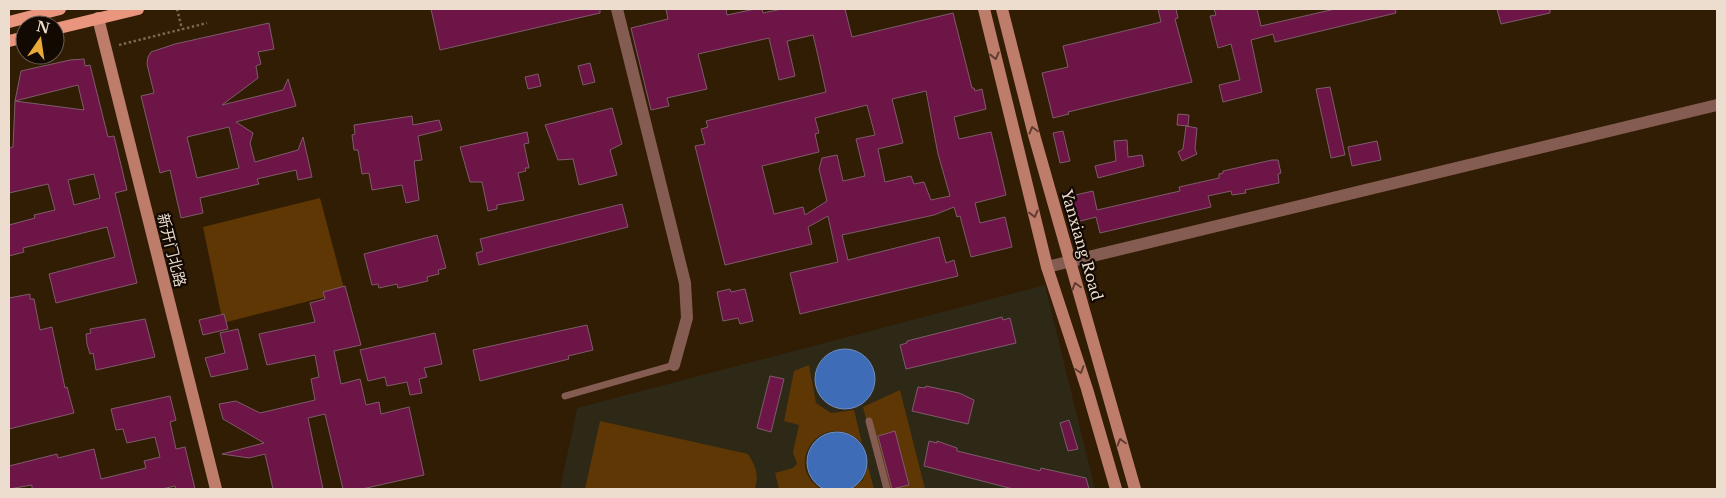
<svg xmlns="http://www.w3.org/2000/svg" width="1726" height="498" font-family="'Libre Baskerville','Noto Sans SC',serif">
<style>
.industrial{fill:#2e2817}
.green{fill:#5e3704}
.water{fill:#3e6cb7;stroke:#728ebe}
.building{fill:#6c1546;stroke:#7e5c6a;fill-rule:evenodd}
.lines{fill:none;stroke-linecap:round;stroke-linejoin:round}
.path{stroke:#796753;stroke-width:2.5;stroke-dasharray:2.5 2.5;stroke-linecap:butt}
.lane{stroke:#855c51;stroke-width:7}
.street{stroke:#855c51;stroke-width:12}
.secondary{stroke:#be7c6a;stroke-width:12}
.primary{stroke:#ea957e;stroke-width:12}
.oneway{stroke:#5f3d31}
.labels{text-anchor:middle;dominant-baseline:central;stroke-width:4.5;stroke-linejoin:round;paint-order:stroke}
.street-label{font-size:15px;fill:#ecddcf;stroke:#120902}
</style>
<rect width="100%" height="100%" fill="#311c04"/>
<path class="industrial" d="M1045,285L1095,489H560L577,408Z"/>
<path class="green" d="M320,198L345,292L223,323L203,227Z
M809,365L816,403L831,413L854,410L862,443C823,406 781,465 821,489H779L775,473L793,468L797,464L793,452L799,425L784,421L794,371Z
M900,390L925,489H884L863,407Z
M600,421L748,454C756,467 759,474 755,489H585Z
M868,466L874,489H852L863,480Z"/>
<path class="water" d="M815 379a30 30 0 1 1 60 0a30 30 0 1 1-60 0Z
M807 462a30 30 0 1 1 60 0a30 30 0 1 1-60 0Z"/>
<path class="building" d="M431,9H600V13L440,50Z
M666,9H726L727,15L755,9H762L763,13L782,9H845L852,37L953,13L972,88H974L975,91L982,89L986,109L954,117L959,139L991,132L1006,195L975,203L980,223L1005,217L1012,247L971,257L960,216L957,217L954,207L934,215L842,235L848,260L939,237L946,263L954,260L958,276L800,314L790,273L838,262L828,216L808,227L812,244L725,265L695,146L705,144L701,129L708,127L706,121L826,92L818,56L813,35L787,41L795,76L779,80L769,38L698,54L707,89L667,98L669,106L651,110L631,28L668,19ZM926,91L938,154L950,196L931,200L924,182L914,184L911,176L885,182L878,149L903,143L892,99ZM867,105L875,135L856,139L865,176L843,181L837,155L822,158L819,169L827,201L805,215L803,207L774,214L762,166L819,152L815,134L819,133L815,118Z
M1158,9H1176L1178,18L1175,19L1192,82L1068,112L1069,114L1053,118L1042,73L1068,67L1063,46L1161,22Z
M1214,9H1257L1261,26L1335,9H1395L1396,13L1275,42L1273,34L1251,40L1262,92L1223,102L1219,85L1240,80L1231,44L1218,48L1210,16L1216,15Z
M1497,9H1550V13L1501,24Z
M269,23L274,49L258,52L261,64L256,66L258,78L222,105L283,90L288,79L296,106L236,122L253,133L250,143L255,162L298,150L303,137L312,177L298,180L296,170L257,179L259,184L200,198L203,213L181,218L170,170L160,173L141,96L154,93L147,64L148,57L151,52L175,44ZM229,127L239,168L197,178L187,137Z
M84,59L85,66L90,65L108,137L114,136L127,190L115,193L137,283L56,303L49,274L115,257L107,227L23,248L24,252L9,256V225L35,218L34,215L55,210L48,184L9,193V148L13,147L15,101L84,110L78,85L15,101L21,71L70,60ZM94,174L100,198L74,205L68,180Z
M590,63L595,82L583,85L578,66Z
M538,74L541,86L528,89L525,77Z
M1330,87L1345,155L1331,158L1316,89Z
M612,108L622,144L610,150L617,175L579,185L573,159L558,160L545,125Z
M1178,114L1189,115L1188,126L1177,125Z
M412,116L413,125L439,120L442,130L418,136L422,160L414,161L419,200L406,203L402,185L372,190L369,173L362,174L358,150H354L352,135L355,134L354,125Z
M1186,126L1197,128L1195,149L1197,154L1182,161L1178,152L1183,149Z
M1063,131L1070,161L1060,163L1053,133Z
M527,132L529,143L524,144L529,168H525L526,171L518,173L524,200L497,205V209L488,211L482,182H470L460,147Z
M1127,140L1128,157L1142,155L1144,166L1098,178L1095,166L1116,161L1114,141Z
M1377,141L1381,160L1352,166L1348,147Z
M1272,160H1278L1281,173L1278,174L1279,183L1245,190L1246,193L1232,195L1231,191L1208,196L1211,207L1100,233L1096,217L1077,222L1071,196L1093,191L1097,210L1180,191L1179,187L1219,178V174L1223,173V171Z
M622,204L628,227L479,265L476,253L483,251L480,239Z
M437,235L446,268L438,270L439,274L427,277L428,281L398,288L397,284L379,288L378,284L372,285L364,254Z
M345,286L361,345L334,351L341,384L360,379L366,405L379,402L381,414L409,407L424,475L362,489H343L325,414L308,418L323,489H273L265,454L249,458L222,454L264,443L223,419L219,404L236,401L260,413L315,400L311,379L319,377L315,355L267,365L259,334L315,322L310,303L325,299L323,292Z
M730,289L731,292L745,289L753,321L740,324L738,318L723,321L717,292Z
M30,294V299H34L40,330L52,327L65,388L67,387L74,413L9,429V298Z
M224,314L228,329L203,335L199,320Z
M1002,317L1003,320L1010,318L1016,343L906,369L900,345L907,343V341Z
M145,319L155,357L96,370L93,353L90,354L87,344L86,334L91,333L90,329Z
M587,325L593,350L568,356L569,359L480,381L473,350Z
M238,329L248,369L211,377L205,358L225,353L220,333Z
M435,333L442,364L424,368L427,377L419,379L422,393L410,395L407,382L387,386L385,377L368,381L360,350Z
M770,376L784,379L771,432L757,428Z
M926,386L959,393L974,400L968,424L912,411L918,387L925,388Z
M170,396L176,420L170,422L176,449L185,447L195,489H176L175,486L162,489H32V485L9,489V466L57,454L58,458L94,449L101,479L146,468L144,461L160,457L155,437L127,443L123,429L116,430L111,409Z
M1069,420L1078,449L1068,451L1060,423Z
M895,431L909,485L892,489L878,436Z
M929,441L937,443V441L957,448V451L1040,471L1041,468L1086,478L1089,489H1013L924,466Z"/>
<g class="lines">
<path class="path" d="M177,9L182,29
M119,45L207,23"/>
<path class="lane" d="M565,396L674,365
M869,421L887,489"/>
<path class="street" d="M617,9L685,283L687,318L674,365
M1047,267L1717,105"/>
<path class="secondary" d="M984,9L1047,267L1087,389L1116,489
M1002,9L1034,135L1135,489
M98,18L216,489"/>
<path class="primary" d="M9,22L60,9
M55,29L138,9
M9,41L25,37"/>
</g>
<defs><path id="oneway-chevron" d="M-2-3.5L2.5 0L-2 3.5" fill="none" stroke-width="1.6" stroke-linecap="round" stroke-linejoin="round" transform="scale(1.25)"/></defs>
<g class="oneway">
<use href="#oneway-chevron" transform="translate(995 56) rotate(76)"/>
<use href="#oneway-chevron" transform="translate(1033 130) rotate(-105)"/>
<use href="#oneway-chevron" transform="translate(1034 214) rotate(76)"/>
<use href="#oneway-chevron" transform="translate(1076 286) rotate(-106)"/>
<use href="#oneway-chevron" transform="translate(1080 370) rotate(72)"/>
<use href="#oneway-chevron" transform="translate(1121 442) rotate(-106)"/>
</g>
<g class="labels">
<g class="street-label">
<text transform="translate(1082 245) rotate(74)">Yanxiang Road</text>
<text transform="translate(172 250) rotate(76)">新开门北路</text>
</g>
</g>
<rect width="1726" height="498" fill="none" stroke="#ecddcf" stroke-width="20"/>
<g transform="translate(40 40) rotate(13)"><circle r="24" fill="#120902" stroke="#695e54"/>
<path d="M0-4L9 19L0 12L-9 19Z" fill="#e9aa38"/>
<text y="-8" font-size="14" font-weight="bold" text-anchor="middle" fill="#ecddcf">N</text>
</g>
</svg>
